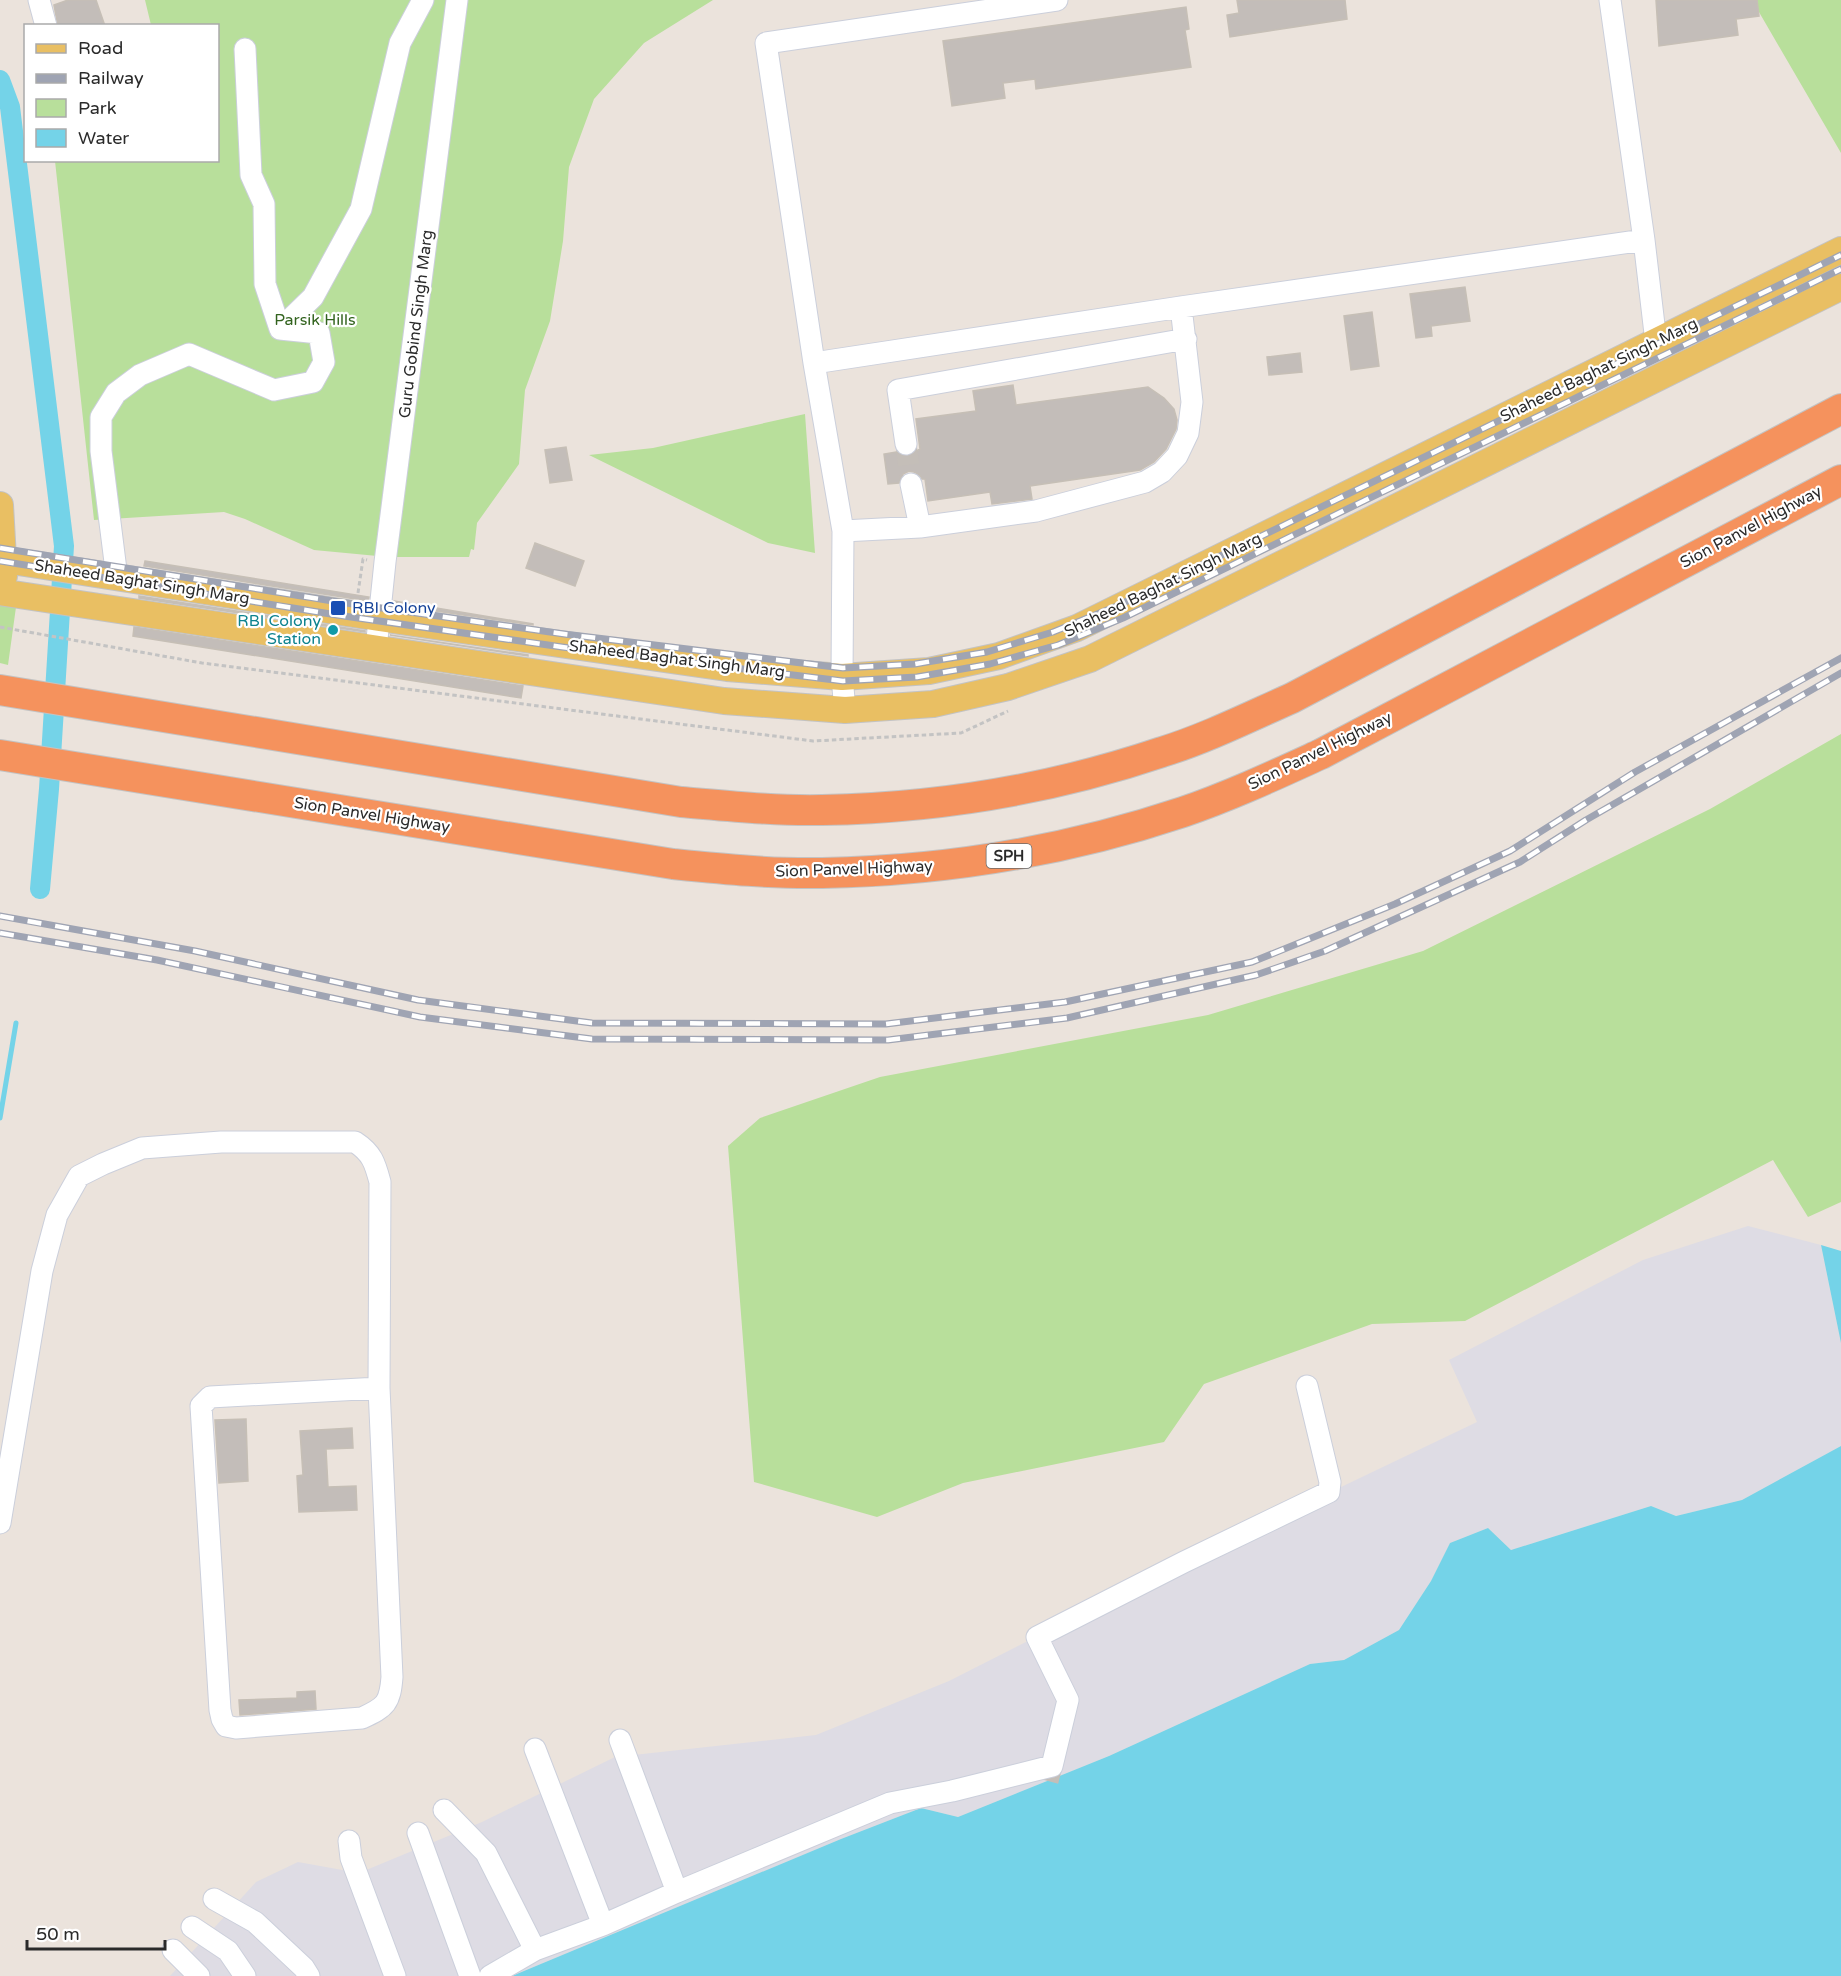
<svg xmlns="http://www.w3.org/2000/svg" width="1841" height="1976" font-family="'Varela Round',sans-serif">
<style>
.industrial{fill:#dedce4}
.green{fill:#b8df9b}
.water{fill:#74d3e8}
.lines{fill:none;stroke-linecap:round;stroke-linejoin:round}
.stream{stroke:#74d3e8;stroke-width:5}
.canal{stroke:#74d3e8;stroke-width:20}
.building{fill:#c3bdb9;stroke:#c6bfb6;stroke-width:1.5}
.minor-tunnel{stroke:#c4beb8;stroke-width:21;stroke-dasharray:21 10;stroke-linecap:butt}
.minor-casing{stroke:#cbcfdb;stroke-width:23}
.major-casing{stroke:#c3c3c3;stroke-width:28}
.highway-casing{stroke:#c3c3c3;stroke-width:32}
.path{stroke:#c3c3c3;stroke-width:3;stroke-dasharray:4.5 3;stroke-linecap:butt}
.minor{stroke:#fff;stroke-width:21}
.major{stroke:#e9bf63;stroke-width:26}
.highway{stroke:#f5925d;stroke-width:30}
.rail-casing{stroke:#9fa4b3;stroke-width:7}
.rail{stroke:#fff;stroke-width:4.5;stroke-dasharray:14;stroke-linecap:butt}
.transit-dot{fill:#1a4fb4;stroke:#fff;stroke-width:2}
.culture-dot{fill:#0f9aa8;stroke:#fff;stroke-width:2}
.labels{text-anchor:middle;dominant-baseline:central;stroke-width:4.5;stroke-linejoin:round;paint-order:stroke}
.shield{fill:#fff;stroke:#6a6a6a;stroke-width:1.5}
.shield-label{font-size:15px;font-weight:bold;fill:#2a2a2a}
.park-label{font-size:16px;fill:#32631e;stroke:#fff}
.street-label{font-size:16px;fill:#2a2a2a;stroke:#fff}
.transit-label{font-size:16px;fill:#164399;stroke:#fff;text-anchor:start}
.culture-label{font-size:16px;fill:#0d838f;stroke:#fff;text-anchor:end}
</style>
<rect width="100%" height="100%" fill="#ebe3dc"/>
<path class="industrial" d="M1748,1226L1821,1245L1841,1343V1446L1742,1500L1676,1516L1651,1506L1511,1550L1488,1528L1450,1543L1431,1581L1399,1630L1344,1660L1310,1664L1109,1756L958,1817L921,1808L841,1839L512,1976H170L256,1882L298,1862L359,1873L482,1822L615,1757L816,1735L949,1681L1184,1562L1477,1422L1449,1360L1643,1260Z"/>
<path class="green" d="M145,0H713L644,43L594,99L569,167L563,241L550,321L525,390L519,464L477,523L474,550L471,549L469,557H388L314,550L245,519L224,512L94,520L55,161L218,160V26L151,25Z
M1752,0H1841V153Z
M805,414L815,553L768,543L589,455L653,448Z
M0,604L16,607L8,665L0,663Z
M1841,734V1202L1808,1217L1773,1160L1465,1321L1372,1324L1204,1384L1164,1442L963,1483L877,1517L754,1482L728,1146L760,1118L880,1077L1208,1015L1423,951L1710,809Z"/>
<path class="water" d="M1821,1245L1841,1251V1343Z
M1841,1446V1976H512L841,1839L921,1808L958,1817L1109,1756L1310,1664L1344,1660L1399,1630L1431,1581L1450,1543L1488,1528L1511,1550L1651,1506L1676,1516L1742,1500Z"/>
<g class="lines">
<path class="stream" d="M0,1118L16,1023"/>
<path class="canal" d="M0,80L10,107L64,546L49,789L40,889"/>
</g>
<path class="building" d="M68,0H96L105,26H58L54,5Z
M1237,0H1345L1347,19L1230,37L1227,15L1239,13Z
M1656,0H1757L1759,16L1736,19L1738,35L1659,46Z
M1186,7L1189,29L1185,30L1191,67L1036,89L1035,79L1003,83L1005,98L952,106L943,41Z
M1465,287L1470,321L1431,326L1432,336L1416,338L1410,294Z
M1372,312L1379,366L1351,370L1344,316Z
M1300,353L1302,372L1269,375L1267,357Z
M1013,385L1016,405L1148,387L1164,398L1174,409L1177,420L1176,429L1166,449L1154,462L1140,470L1030,486L1032,499L992,504L990,492L928,501L925,479H922L920,475L914,472L909,471L903,474L899,483L888,484L884,454L896,452L901,456L907,457L920,449L916,419L976,411L973,391Z
M566,447L572,480L550,483L545,450Z
M535,543L584,561L575,586L526,568Z
M145,561L369,597L368,601L144,566Z
M139,596L365,631V632L139,598Z
M394,601L533,624V625L393,605Z
M134,627L523,686L521,698L133,636Z
M390,635L528,655V656Z
M246,1419L248,1481L219,1483L215,1420Z
M352,1428L353,1448L326,1449L328,1487L356,1486L357,1510L299,1512L297,1476L303,1475L300,1431Z
M315,1691L316,1709L240,1715L239,1700L297,1698V1692Z"/>
<g class="lines">
<path class="minor-tunnel" d="M906,444L911,484
M1048,1781L1052,1766"/>
<defs>
<path id="minor" d="M39,0L46,26
M1610,0L1644,240L1656,342
M245,49L251,175L264,204L265,284L280,329L313,297L361,209L400,43L423,0
M814,363L1181,307L1644,240
M906,444L898,390L1186,339
M911,484L920,527
M843,531L920,527L1036,511L1145,482L1162,472L1177,456L1188,433L1192,402L1181,307
M117,578L101,451V417L116,393L140,375L189,354L274,390L313,382L324,362L319,333L280,329
M376,649L385,562L457,0
M845,710L842,677L843,531L814,363L766,43L1057,0
M0,1523L42,1271L57,1215L79,1176L103,1164L142,1148L221,1142H355C372,1153 375,1163 380,1182L379,1388L392,1677C390,1703 386,1707 362,1718L236,1728L226,1726L222,1719L220,1710L201,1406L210,1397L379,1388
M444,1810L486,1853L535,1950L490,1976
M418,1833L470,1976
M349,1841L351,1858L395,1976
M677,1892L890,1803L952,1791L1052,1766L1068,1700L1037,1637L1184,1562L1329,1492L1330,1482L1307,1386
M214,1899L255,1922L304,1968L309,1976
M603,1925L677,1892L620,1740
M192,1927L228,1951L245,1976
M173,1950L199,1976
M535,1950L603,1925L535,1749"/>
<path id="major" d="M0,505L4,576
M0,559L379,618L727,668L842,677L929,671L999,656L1077,628L1841,250
M0,592L724,701L845,710L933,704L1008,687L1090,659L1841,287"/>
<path id="highway" d="M0,690L681,802C728,806 775,811 822,810C938,808 1052,789 1162,752C1207,738 1249,717 1292,698L1841,409
M0,755L673,864C723,869 772,874 822,873C945,871 1066,851 1183,812C1230,796 1275,775 1321,754L1841,480"/>
</defs>
<use href="#minor" class="minor-casing"/>
<use href="#major" class="major-casing"/>
<use href="#highway" class="highway-casing"/>
<path class="path" d="M358,593L363,559L367,560
M0,627L202,663L813,741L961,733L1008,711"/>
<use href="#minor" class="minor"/>
<use href="#major" class="major"/>
<use href="#highway" class="highway"/>
<defs>
<path id="rail" d="M0,548L339,602L564,634L843,668L915,664L987,652L1053,632L1117,606L1841,255
M0,561L337,615L562,647L843,681L917,677L990,664L1058,645L1123,618L1841,269
M0,916L195,951L418,1000L592,1023L886,1024L1065,1002L1252,962L1395,904L1510,851L1635,772L1841,658
M0,933L157,960L420,1017L592,1039L888,1040L1067,1018L1256,975L1325,951L1520,862L1586,820L1841,673"/>
</defs>
<use href="#rail" class="rail-casing"/>
<use href="#rail" class="rail"/>
</g>
<rect class="transit-dot" x="330" y="600" width="16" height="16" rx="3"/>
<circle class="culture-dot" cx="333" cy="630" r="6"/>
<g class="labels">
<rect class="shield" x="986.5" y="844" width="45" height="24" rx="4.5"/>
<g class="shield-label">
<text x="1009" y="856">SPH</text>
</g>
<g class="park-label">
<text x="315" y="320">Parsik Hills</text>
</g>
<g class="street-label">
<text transform="translate(416 324) rotate(-83)">Guru Gobind Singh Marg</text>
<text transform="translate(1599 370) rotate(-26)">Shaheed Baghat Singh Marg</text>
<text transform="translate(1751 527) rotate(-28)">Sion Panvel Highway</text>
<text transform="translate(142 582) rotate(9)">Shaheed Baghat Singh Marg</text>
<text transform="translate(1163 585) rotate(-26)">Shaheed Baghat Singh Marg</text>
<text transform="translate(677 659) rotate(7)">Shaheed Baghat Singh Marg</text>
<text transform="translate(1320 751) rotate(-26)">Sion Panvel Highway</text>
<text transform="translate(372 815) rotate(9)">Sion Panvel Highway</text>
<text transform="translate(854 869) rotate(-2)">Sion Panvel Highway</text>
</g>
<g class="transit-label">
<text x="352" y="608">RBI Colony</text>
</g>
<g class="culture-label">
<text x="321" y="621">RBI Colony<tspan x="321" dy="18">Station</tspan></text>
</g>
</g>
<rect x="24" y="24" width="195" height="138" fill="#ffffff" stroke="#aaaaaa" stroke-width="1.5"/>
<rect x="36" y="44" width="30" height="9" fill="#e9bf63" stroke="#aaaaaa" stroke-width="1.5"/>
<text x="78" y="54" font-size="18" fill="#2a2a2a">Road</text>
<rect x="36" y="74" width="30" height="9" fill="#9fa4b3" stroke="#aaaaaa" stroke-width="1.5"/>
<text x="78" y="84" font-size="18" fill="#2a2a2a">Railway</text>
<rect x="36" y="99" width="30" height="18" fill="#b8df9b" stroke="#aaaaaa" stroke-width="1.5"/>
<text x="78" y="114" font-size="18" fill="#2a2a2a">Park</text>
<rect x="36" y="129" width="30" height="18" fill="#74d3e8" stroke="#aaaaaa" stroke-width="1.5"/>
<text x="78" y="144" font-size="18" fill="#2a2a2a">Water</text>
<path d="M27 1940v9h138v-9" fill="none" stroke="#2a2a2a" stroke-width="3"/>
<text x="36" y="1940" font-size="18" fill="#2a2a2a" stroke="#ffffff" stroke-width="4.5" paint-order="stroke">50 m</text>
</svg>
